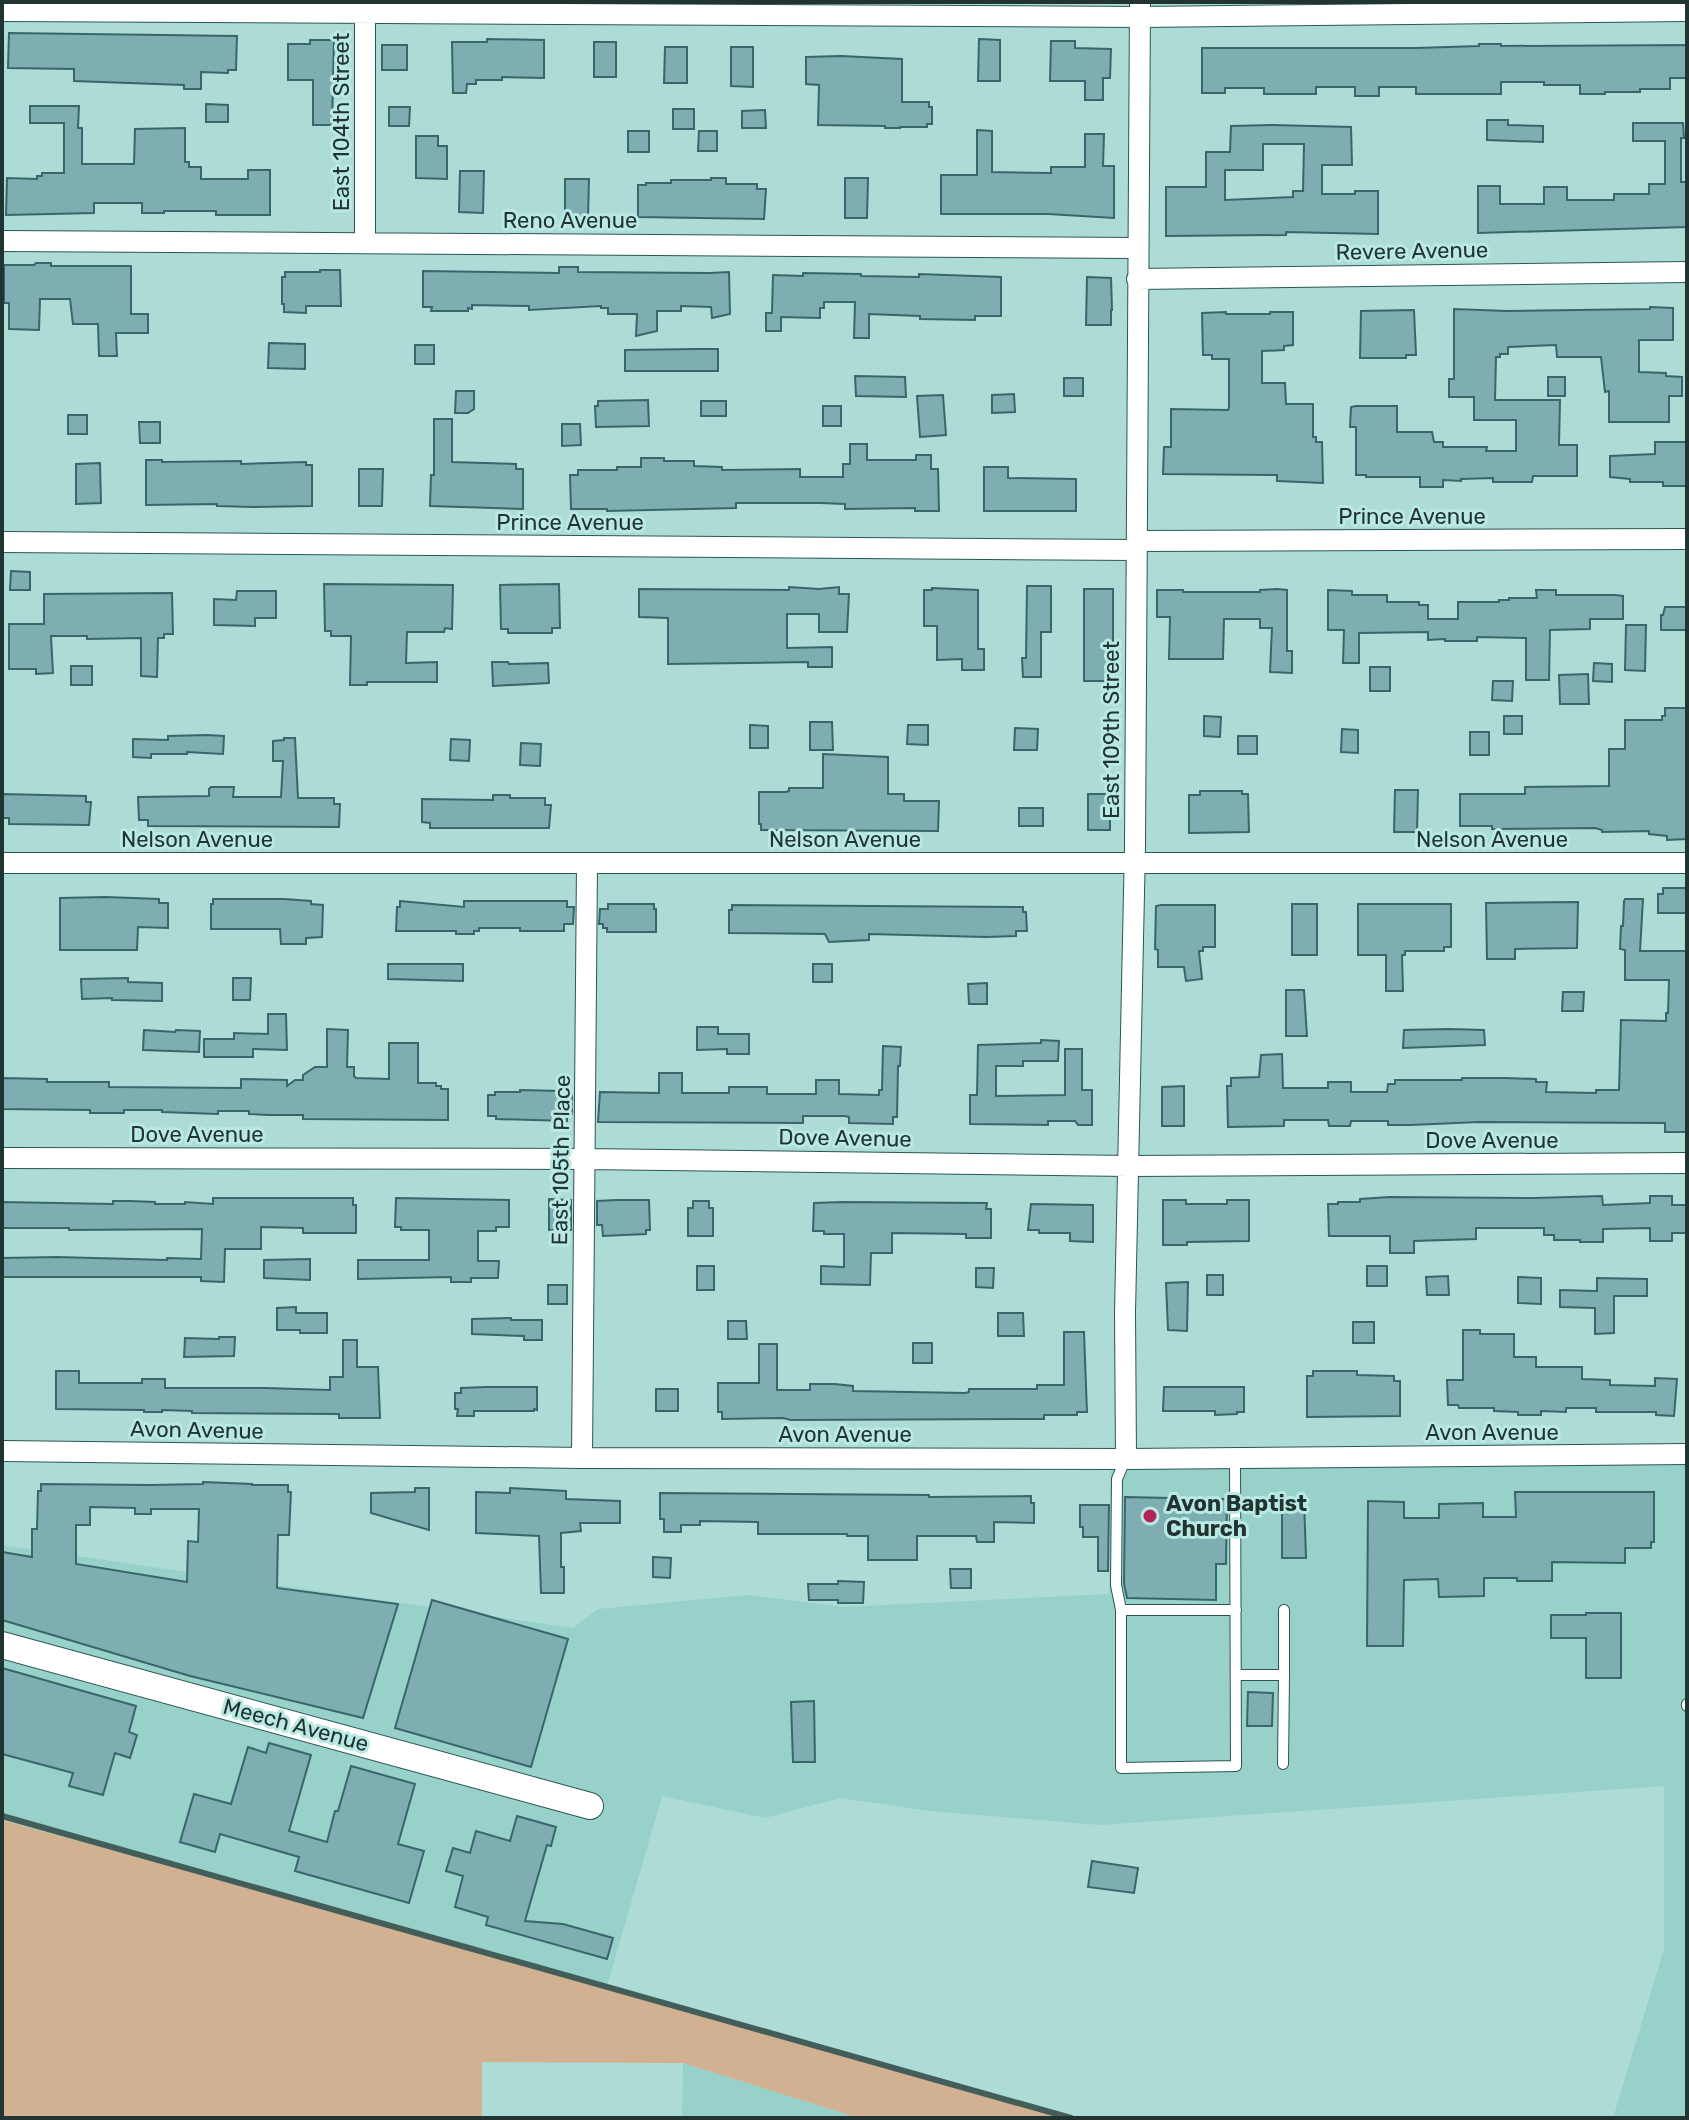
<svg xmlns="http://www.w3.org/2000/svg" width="1689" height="2120" font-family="Rubik,sans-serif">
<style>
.built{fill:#97d1c9}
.green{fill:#d2b193}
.building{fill:#7eadb2;stroke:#39666b;stroke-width:2;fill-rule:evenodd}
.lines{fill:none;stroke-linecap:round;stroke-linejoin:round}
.service-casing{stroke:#2b5752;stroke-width:12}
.minor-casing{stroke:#2b5752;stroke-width:22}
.tertiary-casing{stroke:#2b5752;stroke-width:28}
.service{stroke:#fff;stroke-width:10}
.minor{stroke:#fff;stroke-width:20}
.tertiary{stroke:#fff;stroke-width:26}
.rail{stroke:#435d59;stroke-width:6}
.poi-dot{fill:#b32458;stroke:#b9e9e2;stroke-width:3}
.labels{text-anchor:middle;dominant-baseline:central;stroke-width:6;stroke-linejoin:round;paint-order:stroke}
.street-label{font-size:22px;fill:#213432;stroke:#b9e9e2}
.poi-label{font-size:22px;font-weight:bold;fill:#213432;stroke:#b9e9e2;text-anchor:start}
</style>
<rect width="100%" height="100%" fill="#acdcd5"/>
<path class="built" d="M1687,1455V2118H1613L1664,1949V1786L1100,1825L930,1811L840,1798L765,1818L662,1796L607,1986L2,1816V1545L573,1628L598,1609L748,1595L844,1607L1109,1594L1111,1459Z
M683,2063L859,2118H682Z"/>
<path class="green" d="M2,1820L607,1986L1071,2118H859L683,2063L482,2062V2118H2Z"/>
<path class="building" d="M9,33L237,36L236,70H228V73L201,72V89H184V85L74,81V69L8,68Z
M487,39L544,40V78L502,77V80H476V84H467L466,93H453L452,42H487Z
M979,39L1000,40V81H978Z
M310,40H334L332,125H313V80H288V44H310Z
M1051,41H1075V48L1111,49L1110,78H1103V100H1085V81H1050Z
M594,42H616V77H594Z
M1479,44H1501V46L1687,45V78H1670V89H1640V92H1605V94H1580V85H1544V82H1501V94H1416V87H1379V96H1355V87H1316V94H1264V88H1225V93H1202V48H1416L1479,46Z
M382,45H407V70H382Z
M665,47H687V83H664Z
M731,47H753V87L731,86Z
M841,56L902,59V102H929V107H932V124H927V127H900V128H885V126L818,125L819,85L806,84V57Z
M206,104L228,105V122H206Z
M30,106H79L78,128H82V164H134L135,129L185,128V162H189V167H201V179H248V170H270V215H216V211H164V213H142V203H94V213L6,215L7,178L37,179V176H42V173H64V123H30Z
M389,107H410L409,126H389Z
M673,109H694V129H673Z
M765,110L766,128H742V111Z
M1487,120H1508V125L1543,126V142L1487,140Z
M1633,123H1683L1684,138H1681V182H1687V227L1478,233V186H1500V204H1544V187H1567V200H1614V194H1649V184H1665V141H1633Z
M1272,125L1351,127L1352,165H1322V194H1355V191H1378V234L1286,232V235L1166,236V187H1206V152H1230L1231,126ZM1263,144H1304L1303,191H1293V197L1225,200V170H1263Z
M977,130L992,131V172L1051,173V167H1085V134H1104L1103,166H1114V218L1048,214H941V175H977Z
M628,131H649V152H628Z
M699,131H717V151H698Z
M416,136H438V146H447V179L416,178Z
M460,171H484L483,213L459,212Z
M711,178H726V184H757V189H766L764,219L638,217V185H646V183H671V180H711Z
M845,178H868L867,218H845Z
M565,179H589L588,218H565Z
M36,263H51V266H131V314H148V333H116L117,356H99L98,324H73L70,299H40L39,330L9,329V303H4V265H34Z
M559,267H578V272L709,273L729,272L730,314L712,318L711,307L681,306V311H657V331L636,336L637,314H608V308H601V306L529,310V306L472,305V309L468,308V311H431L432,307H423V271L559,273Z
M320,270H340L341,306H306V313L284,312V304H282V277H285V272H320Z
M803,273L861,274V276L919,277V274L1001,277V316H975V320L920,319V316L869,314V338H854L855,302H824V308H820V318L781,317V331H766V313H772L773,275L803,276Z
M1087,277L1111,278L1112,310H1111V325H1086Z
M1650,307L1673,308V340H1639V372L1666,373V376L1682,377V396H1669V422H1609V391L1605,392L1601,357H1557L1556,345L1508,347V354H1500V357H1496L1495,400H1560L1559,445H1577V476H1533L1532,482H1493V478L1461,479V481L1443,480V487H1420V477H1366V475H1356V427H1350L1351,407L1356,406H1397V432H1432L1434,442H1443V447H1487L1486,451H1516V420H1474V397H1449V379H1454V309L1507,311L1650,309Z
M1414,310L1416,355H1406V358H1360L1361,311Z
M1226,312V314H1270V312H1293V345L1284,346V350L1262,351V383H1285L1286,404H1313V437H1316V442H1322L1323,483L1277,481V475L1163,474L1164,447H1171V409L1228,410L1229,407V359H1212V355H1203L1202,313Z
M269,343L305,344V369L268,368Z
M415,345H434V364H415Z
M695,349H718V371H625V350Z
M855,376L905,377L906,397L856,396Z
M1548,377H1565V396H1548Z
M1064,378H1083V396H1064Z
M456,391H474V409L468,413H455Z
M1014,394L1015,412L992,413V395Z
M943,395L946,435L920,437L917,396Z
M648,400L649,426L596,427L595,406H598V401Z
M701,401H726V416H701Z
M823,406H841V426H823Z
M68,415H87V434H68Z
M434,419H452V462L516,464V469H523V509L430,506L431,475H434Z
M139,422H160V443H140Z
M562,424H580L581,445L562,446Z
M1655,442H1687V486H1663V482H1630V479L1610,477V456L1655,454Z
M850,444H867V460H916V455H931V469H938L939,511H915V508L845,509V504L820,503H736V508L607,511V509H571L570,475H578V470H617V467H641V458H664V461H694V466L722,467V470L800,469V477H843V464H850Z
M146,460H162V462L241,461V464L306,462V465H312V506L253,507L217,506V504L146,505Z
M100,463L101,503L76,504V464Z
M984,467H1008V478L1076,479V511H984Z
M359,469H383L382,506H359Z
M11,571L30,572V590H10Z
M324,584L453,585L452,629L445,628L444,632H407L406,663L437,662V682H367V685H350L351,636H331V631H325Z
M559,584L560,628H552V633H508V629H501L500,585Z
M1027,586H1051V632H1041V677H1023L1022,658H1026Z
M789,587L819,589L839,587V594H849L847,632H819V614H787V648L832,647V667H808V662L668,664V618L639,617V589L789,590Z
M932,588L978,590V649H984V670H962V659L937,660V626H924V590H932Z
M1084,589H1113V681H1084Z
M1277,589L1287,590V651H1292V673L1270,672L1272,628H1260V619H1224L1223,659H1169L1170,617H1157V590H1183V592H1260V590Z
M1328,590L1352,591V595H1387V602H1419V605H1428V619H1458V602H1499V600H1509V598H1537L1536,590H1556V595H1615L1623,596V619H1590V629L1550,630L1549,680H1526V638L1477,637V641H1445V639L1428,640V632L1359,633V663H1343L1344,630H1328Z
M237,591H276V618H255V626L214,625V599L236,600Z
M172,593L173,634H164V638H158L157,677L141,676V638L87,639V636H51L53,673L36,674V669H9V624H44V594Z
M1665,607H1687V630H1661V615H1663Z
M1626,625H1646L1645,671L1625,670Z
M492,662H508L509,664L548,663L549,683L493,686Z
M1594,663L1612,664V682L1593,681Z
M71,666H92V685H71Z
M1370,667H1390V691H1370Z
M1588,674L1589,704H1560L1559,675Z
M1493,681H1513L1512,701L1492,700Z
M1665,708H1687V839L1667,840V836L1649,834V831L1602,832V830L1595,828L1492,829V826H1460V794H1525V787L1609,786V749H1625V720H1662V716H1665Z
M1204,716L1221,717L1220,737L1204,736Z
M1504,716H1522V734H1504Z
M810,722H832L833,750H810Z
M750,725L768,726V748H750Z
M908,725H928V745L907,744Z
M1015,728L1038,729L1037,750H1014Z
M1342,729L1358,730V753L1341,752Z
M1470,732H1489V755H1470Z
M207,735L224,736L223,754L187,752V754H151V758L133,757V739L168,740V736Z
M1238,736H1257V754H1238Z
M284,738H295L298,798H334V804H340L339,827L148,826V820H139L138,797L209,796V789L211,787H234L233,797H281L283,761H273V741L284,740Z
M451,739L470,740L469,761L450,760Z
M521,743L541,744L540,766L520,765Z
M823,754L888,757V794H904V801H939L938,831L761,830V824H759V792H786L789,791V788H823Z
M1395,790H1418L1417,832H1394Z
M1200,791H1242V794H1248L1249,832L1189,833V795H1200Z
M2,794L86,796V802H91L89,825L9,824V818H2Z
M1088,794H1110V830H1088Z
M493,795H510V798H545V805H551L549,828H430V823L422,822V799L493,800Z
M1019,808H1043V826H1019Z
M1663,888H1687V913H1658V894H1663Z
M106,897L159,899V903H168V928L138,927L137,950H60V898Z
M213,899H284L311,901V904L323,905L322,937L306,938V944H281L280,929H211V904H213Z
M1625,899H1643L1640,951H1687V1132H1665V1123L1479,1122L1411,1125H1388V1121H1351L1350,1126H1329L1328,1120H1284V1126L1228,1127L1227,1086H1231V1078L1259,1077L1261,1055L1282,1054L1283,1088H1328V1082H1351V1092H1387L1388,1084H1395V1080H1462V1078H1504L1536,1079V1082H1547L1546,1092L1596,1093V1090H1619L1621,1020L1666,1021V1013H1668L1669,980H1625V950L1620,949L1621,926H1623L1624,901Z
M400,901L464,907V901H567V907H574L573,924H564V931H520V928H479V931H474V934H456V931H396L397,907H400Z
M1578,902L1577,948L1515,949V959H1487L1486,903Z
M608,904H654V909H656V932H607V928H603V924H599L600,909H608Z
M1292,904H1317V955H1292Z
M1358,904H1451V947H1444V951H1405V955H1402L1403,991H1386V955H1358Z
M732,905L1023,907V912H1026L1027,931H1016V936L986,937L869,934V940L829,942L825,934L729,933V910H732Z
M1161,905H1215V947H1203V951H1199L1202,979L1186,981L1184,967H1158V950L1155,949L1156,906Z
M388,964H463V981L388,979Z
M813,964H832V982H813Z
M128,978V982L162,983V1001L112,1000V998L82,999L81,979Z
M233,978H251L250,1000H233Z
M987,983V1004H969L968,984Z
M1286,990H1304L1307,1036H1286Z
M1563,992H1584L1583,1011H1562Z
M268,1014H286L287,1050L253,1049V1057H204V1039H234V1033L268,1034Z
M697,1027H718V1034H749V1054H727V1049L697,1050Z
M327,1029L348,1030L347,1067H354V1076L356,1078L389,1079V1043H418V1083H436V1086H441V1089H448V1120L303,1119V1115H268L249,1114V1111H218V1114L162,1112V1110H124V1113H90V1110L2,1109V1078L47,1079V1082H109V1087L241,1088V1079L287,1080V1086L295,1080H303V1075L315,1067H327Z
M1449,1029L1484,1030L1485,1045L1403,1048L1404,1030Z
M144,1030L175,1032L176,1030L200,1031L199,1052L143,1050Z
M1041,1040L1059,1041L1058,1061H1023V1066H996V1096L1065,1095V1049H1082V1090H1092V1125H1078L1075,1121H1048V1125L970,1124V1095H977L978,1045L1041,1043Z
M883,1046L901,1047L900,1066H898L897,1117H893V1124L849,1123V1117L845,1116H803V1123L598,1122L600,1092L659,1093V1073H682V1093H729V1087H767V1094H816V1080H839V1094L879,1095V1090H882Z
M1184,1086V1126H1162V1087Z
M520,1090L560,1091V1094H572V1114H567V1121L496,1119V1116H488V1095H495V1092H520Z
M1602,1196L1603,1205L1650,1203V1196H1672V1205H1687V1233H1672V1241H1650V1228L1603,1229V1242H1580V1240H1554V1235H1544V1228H1476V1239L1414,1241V1253H1390V1236H1329L1328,1204H1338V1202H1360V1199L1390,1197L1535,1198Z
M213,1198H353V1205H356V1233H303V1228L261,1227V1249H225L224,1282L201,1281V1277H2V1258L57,1257L167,1260V1258L201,1259L202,1229L69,1230V1228H2V1202L113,1204V1201H130L155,1202V1204H185V1202L213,1204Z
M396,1198L509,1200V1227H496V1231H478V1261H499L498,1278H471V1282H451V1277L358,1279V1260H429V1230H401V1227H395Z
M549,1199L571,1200V1230H549Z
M617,1200H649L650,1230H646V1234L603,1236L602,1225H597V1201Z
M1163,1200H1186V1204H1227V1200H1249V1241L1187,1242V1245H1163Z
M693,1201H709V1208H713V1236H688V1208H693Z
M843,1202L987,1203L986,1209H991V1238H966V1234L892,1233V1253H871L870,1285L821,1284V1266L844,1267V1234H824V1231H813L814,1203Z
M1031,1204L1093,1205V1242L1070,1241V1233H1039V1230H1028Z
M310,1259V1280L264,1278V1260Z
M697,1266H714V1290H697Z
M1367,1266H1387V1286H1367Z
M976,1268H994L993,1288L976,1287Z
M1207,1275H1223V1295H1207Z
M1448,1276L1449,1295H1427L1426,1277Z
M1518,1277L1541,1278V1304L1518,1303Z
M1597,1278L1647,1279V1296H1614V1333L1595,1334V1308L1560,1307V1290L1597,1291Z
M1188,1282L1187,1331L1168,1330L1166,1283Z
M548,1285H567V1304H548Z
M296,1307V1313H327V1333H300V1330H277V1308Z
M998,1313H1023L1024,1336H998Z
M511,1318V1320H542V1340H524V1336L472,1334V1319Z
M728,1321H746L747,1339H728Z
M1353,1322H1374V1343H1353Z
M1463,1330H1480V1334H1514V1357H1536V1367H1582V1379L1610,1380V1385L1655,1386V1378L1677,1379L1674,1416L1656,1415V1412H1596V1408H1566V1412L1541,1411V1415H1518V1412L1494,1411V1408H1459L1458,1405H1448L1447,1380H1463Z
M1064,1332H1084L1087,1412H1077V1415H1044V1419L791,1420L783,1418L722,1419V1412H718V1383H759V1344H777V1390H810V1384H835L853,1386V1391L965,1393L969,1392V1389H1037V1385H1064Z
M219,1337H235L234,1356L184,1357L185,1338L219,1339Z
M343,1340H357V1367H378L380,1418H339V1414L192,1413V1411L162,1410V1412H144V1410L56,1409V1371H79V1383H142V1379H165V1388H265L330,1390V1377H343Z
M913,1343H932V1363H913Z
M1313,1371H1357V1375L1394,1376V1381H1400V1416L1307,1417V1376H1313Z
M485,1387H537V1410L534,1409V1411H474V1416H457L458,1409H455V1393H461V1388Z
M1164,1387H1244V1412H1237V1414L1215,1415V1411H1163Z
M656,1389H678V1411H656Z
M203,1482L252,1484V1485H288V1492H291L289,1535H278L277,1588L398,1604L363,1718L190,1676L2,1620V1552L32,1557V1529H37L38,1491H41V1484L152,1485L203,1484ZM90,1507L135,1508V1514H151V1509H199L198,1542L188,1541L187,1582L76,1564V1525H90Z
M415,1488H429V1530L371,1513V1493L415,1492Z
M510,1488L566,1491V1499L620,1501V1523H580L581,1531L561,1533V1567H564V1593H541L539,1536L476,1533V1492L510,1493Z
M1515,1492H1654V1542H1651V1548H1625V1563L1552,1562V1581H1517V1578H1484V1596L1439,1597L1438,1579L1404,1580L1403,1646H1367L1368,1501L1404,1502V1518H1439V1504L1483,1503V1517H1516Z
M660,1493L929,1495V1497L1031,1496V1503H1034V1523L994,1522V1542H977L976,1536H917V1560H868V1536H847V1534H758V1522L700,1521V1525H681V1532H664V1519H660Z
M1125,1497L1169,1498V1500L1227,1499L1226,1564H1216V1600L1127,1598L1124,1584Z
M1282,1499H1304L1306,1558H1282Z
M1080,1505H1109L1108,1571H1098V1537H1083V1527H1080Z
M653,1557L671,1558L670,1578L653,1577Z
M950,1569H971V1588H951Z
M838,1581L864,1582L863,1603H838V1600H809L808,1584H838Z
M432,1600L568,1639L531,1767L395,1728Z
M1586,1613H1621V1678H1586V1638H1551V1615H1586Z
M2,1668L136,1706L129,1732L137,1735L130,1758L115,1753L103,1795L69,1786L73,1773L2,1754Z
M1248,1692L1273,1693L1272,1726H1247Z
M814,1701L815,1762H793L791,1702Z
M269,1743L311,1755L289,1831L327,1842L335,1811H338L351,1766L415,1784L398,1844L424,1851L409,1903L295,1871L299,1857L220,1834L215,1852L180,1842L194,1794L231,1804L248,1747L266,1753Z
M517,1816L556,1827L551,1846L547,1845L525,1921L563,1924L613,1938L607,1959L486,1925L488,1917L455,1907L463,1876L446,1871L453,1848L470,1853L476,1831L510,1841Z
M1092,1861L1138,1868L1134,1893L1088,1887Z"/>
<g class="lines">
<defs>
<path id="service" d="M1125,1460L1117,1479L1116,1585L1121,1610V1768L1236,1766L1235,1458
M1121,1610H1236
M1236,1675H1284V1610
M1687,1704V1706
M1283,1764L1284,1675"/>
<path id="minor" d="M365,2V242
M2,11L1140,17L1687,11
M2,241L1137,248
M1137,279L1687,272
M1137,541L1687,539
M2,542L1137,550
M2,863H1687
M2,1158L585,1159L1128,1166L1687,1163
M2,1451L582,1458L1126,1459L1687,1454
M582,1458L587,863
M1126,1459L1125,1312L1135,846L1140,2"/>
<path id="tertiary" d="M2,1645L590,1806"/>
</defs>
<use href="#service" class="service-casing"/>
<use href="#minor" class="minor-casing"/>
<use href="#tertiary" class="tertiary-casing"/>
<use href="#service" class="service"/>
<use href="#minor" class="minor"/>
<use href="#tertiary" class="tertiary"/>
<path class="rail" d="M2,1816L1071,2118"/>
</g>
<circle class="poi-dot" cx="1150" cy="1516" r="8"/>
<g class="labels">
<g class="street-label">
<text transform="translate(341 122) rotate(-90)">East 104th Street</text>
<text x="570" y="220">Reno Avenue</text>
<text transform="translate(1412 251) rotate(-1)">Revere Avenue</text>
<text x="1412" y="516">Prince Avenue</text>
<text x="570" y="522">Prince Avenue</text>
<text transform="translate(1111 730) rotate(-90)">East 109th Street</text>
<text x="197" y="839">Nelson Avenue</text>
<text x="845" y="839">Nelson Avenue</text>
<text x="1492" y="839">Nelson Avenue</text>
<text x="197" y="1134">Dove Avenue</text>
<text transform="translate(845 1138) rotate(1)">Dove Avenue</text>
<text x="1492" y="1140">Dove Avenue</text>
<text transform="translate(561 1160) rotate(-89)">East 105th Place</text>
<text transform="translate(197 1430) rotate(1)">Avon Avenue</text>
<text x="1492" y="1432">Avon Avenue</text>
<text x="845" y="1434">Avon Avenue</text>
<text transform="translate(296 1725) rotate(15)">Meech Avenue</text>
</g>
<g class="poi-label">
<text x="1166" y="1503">Avon Baptist<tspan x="1166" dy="25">Church</tspan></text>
</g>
</g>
<rect width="1689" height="2120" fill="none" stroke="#213432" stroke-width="8"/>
</svg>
